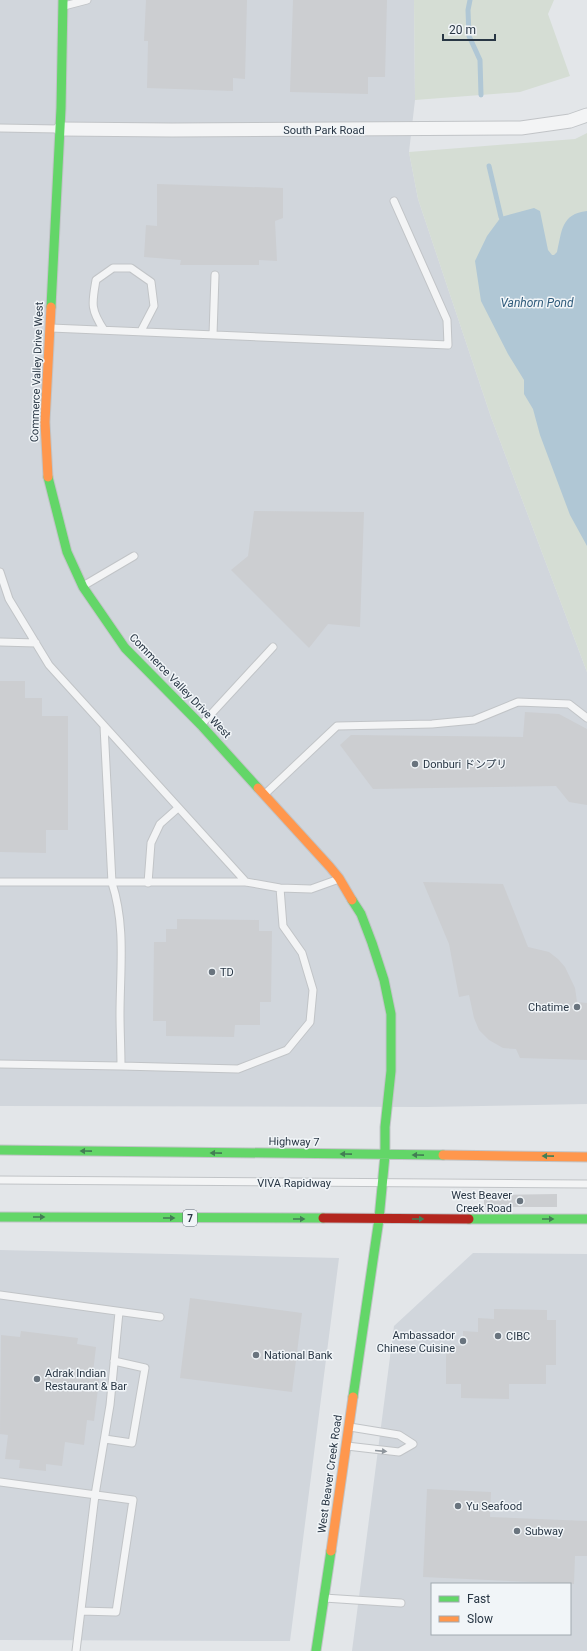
<svg xmlns="http://www.w3.org/2000/svg" width="587" height="1651" font-family="Roboto,'Noto Sans JP',sans-serif">
<style>
.built{fill:#d1d6dc;fill-rule:evenodd}
.green{fill:#d5ddd4}
.water{fill:#b0c7d5}
.lines{fill:none;stroke-linecap:round;stroke-linejoin:round}
.stream{stroke:#b0c7d5;stroke-width:5}
.building{fill:#ccced1}
.lane-casing{stroke:#c1c4c7;stroke-width:9}
.street-casing{stroke:#c1c4c7;stroke-width:15}
.fast-casing{stroke:#c1c4c7;stroke-width:11}
.slow-casing{stroke:#c1c4c7;stroke-width:11}
.jam-casing{stroke:#c1c4c7;stroke-width:11}
.lane{stroke:#f3f4f5;stroke-width:7}
.street{stroke:#f3f4f5;stroke-width:13}
.fast{stroke:#63d668;stroke-width:9}
.slow{stroke:#ff974d;stroke-width:9}
.jam{stroke:#b3261e;stroke-width:9}
.oneway{fill:#437e54}
.oneway2{fill:#8e959c}
.poi-dot{fill:#69747e;stroke:#f1f5f8;stroke-width:1.5}
.labels{text-anchor:middle;dominant-baseline:central;stroke-width:3;stroke-linejoin:round;paint-order:stroke}
.shield{fill:#f1f5f8;stroke:#646f7a;stroke-width:1}
.shield-label{font-size:10px;font-weight:bold;fill:#283644}
.street-label{font-size:11px;fill:#283644;stroke:#f1f5f8}
.poi-label{font-size:11px;fill:#283644;stroke:#f1f5f8;text-anchor:start}
.water-label{font-size:12px;font-style:italic;fill:#2f5b7b;stroke:#f1f5f8}
</style>
<rect width="100%" height="100%" fill="#e3e6e9"/>
<path class="built" d="M0,0H414L415,100L409,152L418,199L491,417L587,672V1104L426,1107L0,1106Z
M0,1250L339,1258L290,1641L0,1640Z
M473,1253L587,1254V1651H352L394,1326ZM432,1584H570V1634H432Z"/>
<path class="green" d="M414,0H554L548,14L570,76L520,92L415,100Z
M587,133V672L491,417L418,199L409,152L575,139Z"/>
<path class="water" d="M534,208L540,211L548,250L552,255H554L557,252C562,231 561,214 587,211V546L570,515L540,435L533,409L524,394V380L508,354L481,301L475,261L487,236L501,217Z"/>
<g class="lines">
<path class="stream" d="M470,0L468,10L469,36L480,60L481,95
M489,166L501,217"/>
</g>
<path class="building" d="M146,0H247L245,79L233,78V91L147,88L148,41H144Z
M293,0H387L385,77H368V94L290,92Z
M157,184L283,188V218L275,221L277,261L259,260V265H180L181,260L144,257L146,225L157,226Z
M254,511L364,512L360,627L328,624L309,648L231,570L248,556Z
M0,681H25V698H42V716H68V830H46V853L0,852Z
M525,712L559,714L587,729V805L569,802L556,786L373,789L340,745L351,735L523,737Z
M423,882L503,884L528,947L549,952L558,959L565,967L575,988L577,1002L587,1003V1060L520,1058L516,1049L503,1048L489,1040L479,1030L474,1018L469,995L459,997L449,944Z
M177,919L259,920V931H272L271,1002H260V1025H235L234,1037L166,1036V1021H153L154,942H166V929H177Z
M557,1194V1207H484V1195Z
M190,1298L302,1313L292,1392L180,1378Z
M494,1309L547,1310V1320H556V1365H546V1384H509V1399L461,1398V1384H446V1345L463,1346V1331L478,1332V1318L494,1319Z
M21,1331L78,1338L77,1344L96,1347L93,1372L100,1373L94,1421L87,1420L84,1445L65,1442L62,1466L46,1464V1471L19,1468L20,1460L5,1459L8,1435L0,1434L1,1335L20,1337Z
M427,1489L491,1492L490,1517L587,1521V1556H575L574,1584L423,1577Z"/>
<g class="lines">
<defs>
<path id="lane" d="M64,6L87,0
M0,128L59,129
M51,328L448,345L447,320L394,201
M104,330C90,309 92,303 96,280L113,268H131L151,282L154,306L141,331
M213,335L215,275
M0,572L9,599L49,665L246,882
M83,586L134,556
M0,642L36,643
M201,725L273,647
M265,794L337,726L432,724L474,720L518,702L569,704L587,718
M0,882H246L280,888L311,889L339,879
M148,883L151,843L160,824L178,808
M0,1064L121,1066C121,1049 120,1032 120,1014C120,970 126,926 112,883L104,726
M121,1066L238,1069L287,1050L310,1022L313,990L302,953L283,926L280,888
M0,1180L587,1184
M0,1295L160,1317
M105,1439L132,1443L145,1368L114,1361
M347,1446L399,1452L413,1444L399,1435L350,1427
M0,1482L133,1500L116,1612L81,1611
M324,1598L401,1603
M76,1651L95,1495L110,1405L119,1312"/>
<path id="street" d="M60,129L172,130L521,128L570,121L587,115"/>
<path id="fast" d="M51,307L61,108L63,0
M48,477L67,552L83,587L125,648L201,725L258,788
M352,900L361,914L372,943L384,980L391,1014V1071L385,1127V1155L379,1219L353,1397
M0,1150L443,1155
M0,1217L323,1218
M469,1219H587
M316,1651L331,1551"/>
<path id="slow" d="M48,477L45,422L51,307
M258,788L330,867L339,878L352,900
M443,1155L587,1157
M331,1551L353,1397"/>
<path id="jam" d="M323,1218L469,1219"/>
</defs>
<use href="#lane" class="lane-casing"/>
<use href="#street" class="street-casing"/>
<use href="#fast" class="fast-casing"/>
<use href="#slow" class="slow-casing"/>
<use href="#jam" class="jam-casing"/>
<use href="#lane" class="lane"/>
<use href="#street" class="street"/>
<use href="#fast" class="fast"/>
<use href="#slow" class="slow"/>
<use href="#jam" class="jam"/>
</g>
<defs><path id="oneway-solid" d="M-6-.8H1V-3.2L6.5 0L1 3.2V.8H-6Z"/></defs>
<g class="oneway">
<use href="#oneway-solid" transform="translate(86 1151) rotate(-179)"/>
<use href="#oneway-solid" transform="translate(216 1153) rotate(-179)"/>
<use href="#oneway-solid" transform="translate(346 1154) rotate(-179)"/>
<use href="#oneway-solid" transform="translate(418 1155) rotate(-179)"/>
<use href="#oneway-solid" transform="translate(548 1156) rotate(-179)"/>
<use href="#oneway-solid" transform="translate(39 1217)"/>
<use href="#oneway-solid" transform="translate(169 1218)"/>
<use href="#oneway-solid" transform="translate(299 1219)"/>
<use href="#oneway-solid" transform="translate(418 1219)"/>
<use href="#oneway-solid" transform="translate(548 1219)"/>
</g>
<use class="oneway2" href="#oneway-solid" transform="translate(381 1451) rotate(5)"/>
<g class="poi-dot">
<circle cx="415" cy="764" r="4"/>
<circle cx="212" cy="972" r="4"/>
<circle cx="577" cy="1007" r="4"/>
<circle cx="520" cy="1201" r="4"/>
<circle cx="498" cy="1336" r="4"/>
<circle cx="463" cy="1341" r="4"/>
<circle cx="256" cy="1355" r="4"/>
<circle cx="37" cy="1379" r="4"/>
<circle cx="458" cy="1506" r="4"/>
<circle cx="517" cy="1531" r="4"/>
</g>
<g class="labels">
<rect class="shield" x="183" y="1210" width="14" height="16" rx="3"/>
<g class="shield-label">
<text x="190" y="1218">7</text>
</g>
<g class="street-label">
<text x="324" y="130">South Park Road</text>
<text transform="translate(37 372) rotate(-88)">Commerce Valley Drive West</text>
<text transform="translate(180 686) rotate(46)">Commerce Valley Drive West</text>
<text transform="translate(294 1142) rotate(1)">Highway 7</text>
<text x="294" y="1183">VIVA Rapidway</text>
<text transform="translate(330 1474) rotate(-82)">West Beaver Creek Road</text>
</g>
<g class="poi-label">
<text x="423" y="764">Donburi ドンプリ</text>
<text x="220" y="972">TD</text>
<text x="569" y="1007" text-anchor="end">Chatime</text>
<text x="512" y="1195" text-anchor="end">West Beaver<tspan x="512" dy="13">Creek Road</tspan></text>
<text x="455" y="1335" text-anchor="end">Ambassador<tspan x="455" dy="13">Chinese Cuisine</tspan></text>
<text x="506" y="1336">CIBC</text>
<text x="264" y="1355">National Bank</text>
<text x="45" y="1373">Adrak Indian<tspan x="45" dy="13">Restaurant &amp; Bar</tspan></text>
<text x="466" y="1506">Yu Seafood</text>
<text x="525" y="1531">Subway</text>
</g>
<g class="water-label">
<text x="537" y="303">Vanhorn Pond</text>
</g>
</g>
<rect x="431" y="1583" width="140" height="52" fill="#f1f5f8" stroke="#a1a9b0"/>
<rect x="439" y="1596" width="20" height="6" fill="#63d668" stroke="#a1a9b0"/>
<text x="467" y="1603" font-size="12" fill="#283644">Fast</text>
<rect x="439" y="1616" width="20" height="6" fill="#ff974d" stroke="#a1a9b0"/>
<text x="467" y="1623" font-size="12" fill="#283644">Slow</text>
<path d="M443 34v6h52v-6" fill="none" stroke="#283644" stroke-width="2"/>
<text x="449" y="34" font-size="12" fill="#283644" stroke="#f1f5f8" stroke-width="3" paint-order="stroke">20 m</text>
</svg>
